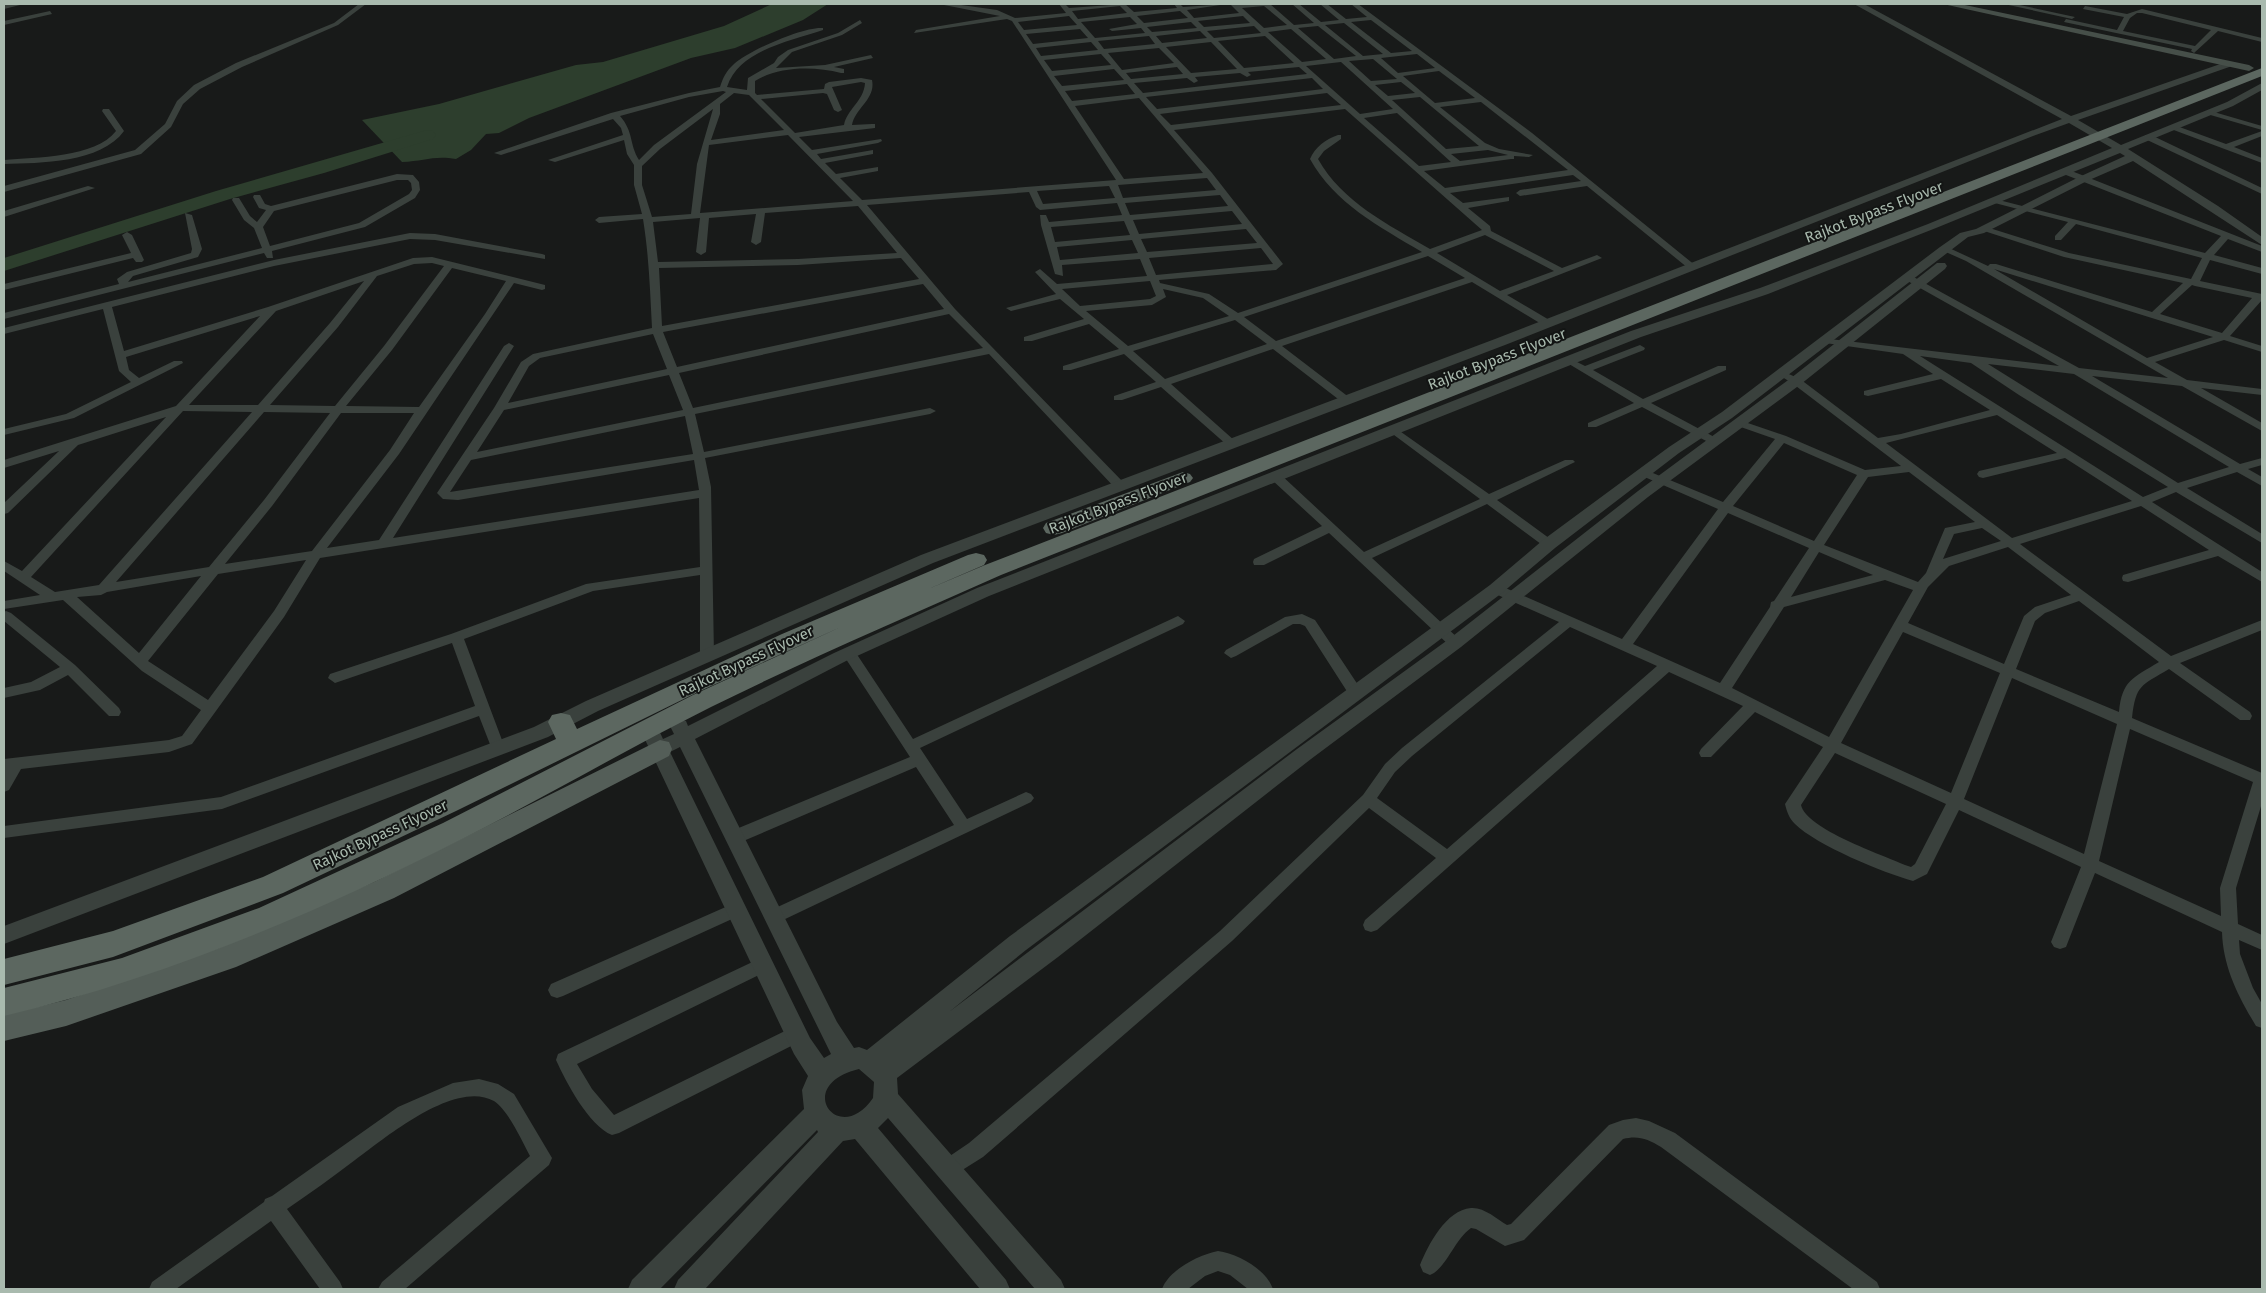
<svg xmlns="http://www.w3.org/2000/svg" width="2266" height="1293" font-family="'Fira Sans',sans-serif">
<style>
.water{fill:#2d3e2d}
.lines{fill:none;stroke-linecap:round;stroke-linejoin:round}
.river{fill:#2d3e2d;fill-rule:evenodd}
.minor{fill:#3a413d;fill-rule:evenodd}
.tertiary{fill:#3a413d;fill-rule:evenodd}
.secondary{fill:#464f49;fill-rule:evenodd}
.primary{fill:#545e58;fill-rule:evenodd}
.trunk{fill:#5c6760;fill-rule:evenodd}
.labels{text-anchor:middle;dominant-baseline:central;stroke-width:4;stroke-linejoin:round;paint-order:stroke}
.street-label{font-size:15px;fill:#a9baae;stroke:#131514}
</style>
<rect width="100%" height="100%" fill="#181a19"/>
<path class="water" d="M772,4H828L803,20L735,48L691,58L529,118L499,133L486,134L471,150L456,159C435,155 424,161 402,162L362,120L439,104L576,65L603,62L724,26Z"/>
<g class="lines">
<path class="river" d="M427,130L433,131L436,135L433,139L324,173L230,199L4,271V258L216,191Z"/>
<path class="minor" d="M11,4H24L4,9V5Z
M359,4H366L338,25L242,67L200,89L183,104L171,127L141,154L4,192V186L135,150L165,124L177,101L194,85L236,63L334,23Z
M939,4H954L997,10L1015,18L1066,13L1059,4H1065L1069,8L1125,4L1134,12L1177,8L1174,4H1180L1183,7L1227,4L1187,10L1194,18L1239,13L1230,4H1270L1294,25L1314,23L1292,4H1299L1321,22L1339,20L1320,4H1327L1346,19L1367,17L1351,4H1358L1532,133L1696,266L1688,268L1587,186L1520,196L1516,193L1520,190L1581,181L1573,175L1450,193L1463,203L1509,197V201L1468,208L1490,226L1491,231L1562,268L1597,255L1602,258L1507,295L1551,321V325H1543L1472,282L1282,346L1350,398V402H1342L1273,349L1171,384L1235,441V445H1227L1161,387L1122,400H1114V396L1156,382L1124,354L1071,370H1063V366L1119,349L1089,324L1032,341H1024V337L1084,319L1060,299L1011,311L1006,308L1056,294L1035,272L1040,269L1057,284L1147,276L1140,259L1062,265L1063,276L1055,274L1041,225L1040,215H1046L1049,222L1122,215L1117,203L1040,210L1036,207L1029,192L867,205L955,309L1124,483L1126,486L1124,489H1116L989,354L695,414L704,452L930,408L936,411L930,414L705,458L711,487L714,655L712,658L707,660L700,655V575L593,591L464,639L505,748L503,752H493L479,716L222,809L4,838V826L221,797L475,706L452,643L335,683L328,678L330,674L451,634L586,584L700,567L699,498L320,558L284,617L192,744L169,752L21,769L9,790L4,792V759L169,740L182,736L201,710L142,671L63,600L4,609V601L40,595L4,571V561L22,571L166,417L78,445L8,513L4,514V503L59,451L4,468V460L176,406L260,316L126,357L129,370L139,378L174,361H182L183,363L74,418L4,435V429L66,414L131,382L119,371L103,309L4,334V328L274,260L410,233L435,234L542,254L545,255V259L435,240L410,239L274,266L112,307L124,351L268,307L413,258L432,257L545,285V289L542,290L514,283L399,454L327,548L379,540L504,346L509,343L514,346L393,538L699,490L694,460L458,500L443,499L437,493L494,408L521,362L533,354L652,328C650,290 649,256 643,219L599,223L595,220L599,217L642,214L634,185V165L627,154L624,140L555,162L548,160L623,135L621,128L613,119L501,155L494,153L611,113L689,93L720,87C723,78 726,71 734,64C748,51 804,26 823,28V30C791,41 739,50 727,87L747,90L748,78L774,63L778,57L788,50L838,33L860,20L862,23L842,35L792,52L776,68L825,65L871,55L873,58L834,67L844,69V73H841C814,66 779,66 755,81V93L757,95L824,89L825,84L829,82L861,78L872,80C876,99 855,108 852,125L872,124H875V128L799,137L812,150L881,139L882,141L878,143L817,154L821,159L873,150V154L825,163L836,174L878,167V171L840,178L862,200L1116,180L1012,21L1007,19L914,33L916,30L1000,16ZM1120,6L1127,13L1078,19L1072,11ZM1264,6L1287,25L1264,28L1242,8ZM1180,11L1188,18L1144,23L1137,16ZM1069,16L1077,25L1024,30L1018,22ZM1243,16L1250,23L1204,27L1198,21ZM1130,17L1137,24L1109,29L1112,31L1141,28L1145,33L1095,38L1081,22ZM1371,20L1412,51L1391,53L1351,22ZM1191,22L1197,28L1152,32L1147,27ZM1344,23L1383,54L1363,56L1325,25ZM1254,26L1261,33L1214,38L1207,31ZM1318,26L1356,56L1334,59L1298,28ZM1080,29L1088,38L1033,44L1026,34ZM1291,29L1326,59L1302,62L1268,32ZM1200,31L1207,38L1162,43L1156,36ZM1149,36L1155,44L1104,49L1098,41ZM1265,36L1294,63L1244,68L1218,41ZM1091,42L1098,50L1041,56L1036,48ZM1211,42L1237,69L1191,73L1166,47ZM1159,48L1174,63L1122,70L1108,53ZM1101,54L1111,65L1052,71L1044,60ZM1417,54L1435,68L1398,73L1381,58ZM1373,59L1397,79L1371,81L1349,61ZM1341,62L1393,109L1360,114L1306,66ZM1177,67L1183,74L1131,79L1126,73ZM1299,67L1307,74L1143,93L1134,83L1187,78L1194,83L1198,81L1195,77L1240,73L1247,77L1251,75L1248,72ZM1114,69L1124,80L1062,86L1054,76ZM1439,71L1475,98L1435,103L1403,76ZM1312,78L1323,89L1157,109L1146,97ZM861,82L865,83C864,101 847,109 844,125L795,133L761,99L823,93L827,94L834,110L838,112L842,110L832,87ZM1401,82L1415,93L1388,96L1375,85ZM1127,84L1135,94L1072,101L1065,91ZM723,91L726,92L654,145L639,160C629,144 634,132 620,116L689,97ZM734,93L749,95L784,130L711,140L720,114V104ZM1327,93L1341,105L1171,125L1160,114ZM1420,97L1479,146L1446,149L1392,100ZM1139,98L1203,173L1124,179L1075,106ZM1481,102L1568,170L1445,188L1424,171L1511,159H1514V156L1529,157L1533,155L1499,149L1485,143L1440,107ZM713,109L697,164L691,214L652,217L642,185V166L660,149ZM1345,109L1482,230L1430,249C1389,225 1342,202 1318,159L1324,151L1341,139V135H1338C1326,139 1315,147 1310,159C1334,203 1380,227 1422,252L1238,313L1209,294L1160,283L1159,280L1276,270L1283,264L1212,173L1174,130ZM1397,113L1451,162L1419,166L1364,118ZM788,135L853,201L700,213L709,145ZM1488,150L1508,155L1460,161L1451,154ZM1207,178L1216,190L1123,198L1118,185ZM1109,186L1115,198L1043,204L1037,191ZM1220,195L1228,206L1130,215L1125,203ZM858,206L897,253L798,259L658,262L653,222L700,218L696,252L701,255L706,252L709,218L756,214L751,242L756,245L761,242L765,213ZM1232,211L1242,224L1139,234L1133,220ZM1124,221L1130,235L1055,242L1051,227ZM1246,229L1257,243L1147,252L1141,239ZM1485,235L1554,271L1500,291L1437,253ZM1132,240L1138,253L1060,260L1057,247ZM1261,248L1273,264L1156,275L1149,258ZM1428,256L1465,278L1276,341L1244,317ZM901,258L919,279L662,326L659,268L798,265ZM432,263L444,266L384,346L335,406L270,405L338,327L377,276L414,264ZM452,268L506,281L485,314L419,407L346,406L392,350ZM364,281L330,323L258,405H189L276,311ZM1150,281L1156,296L1150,299L1080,306L1062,289ZM923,284L944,309L677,367L663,332ZM1163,289L1203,298L1229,316L1128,346L1086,311L1152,305L1166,297ZM949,314L983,348L693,408L679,373ZM1235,320L1267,344L1165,379L1133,351ZM653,334L667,369L508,403L529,366L540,358ZM669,375L683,410L477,452L504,410ZM183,411L252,412L99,585L55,592L31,577ZM264,412L330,413L264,500L209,567L116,582ZM341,413H414L390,450L312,551L225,564L272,506ZM685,416L693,454L450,492L471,460ZM306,560L274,611L208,700L148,661L218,574ZM201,576L139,653L77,597L101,595L107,592Z
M2004,4H2015L2075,17L2072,19Z
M2085,6L2127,14L2142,9L2262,38V42L2218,31L2194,53L2191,51L2192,49L2064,22L2066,19L2117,30L2124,17L2083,9ZM2137,13H2142L2211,30L2195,46L2123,31L2130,18Z
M50,11L52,14L4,25V21Z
M103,109H109L124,131C101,163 40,163 4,164V160C36,157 95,158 116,131L102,111Z
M2207,110L2262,126V130L2207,114Z
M2174,125L2226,144L2262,131V136L2234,147L2262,158V163L2171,129L2170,127Z
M2145,135H2151L2262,188V194L2145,139Z
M2064,168L2262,246V252L2228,239L2214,255L2262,268V274L2210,260L2200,281L2262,294V300L2230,336L2262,346V352L2224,340L2155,362L2187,380L2262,389V395L2201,388L2262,423V431L2182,386L2092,376L2240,464L2262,458V465L2248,469L2262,477V486L2237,472L2187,488L2262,534V543L2176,492L2152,502L2262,572V582L2218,556L2128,582L2123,581L2122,578L2123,575L2209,550L2141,506L2020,544L2171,656L2262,620V630L2180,663L2250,712L2252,716L2250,720H2240L2169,669C2141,686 2136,684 2132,718L2262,773V803L2236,888L2238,924L2262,935V950L2239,940L2240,954L2253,988L2262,1004V1028L2256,1026C2238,996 2223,967 2222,932L2095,873L2066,947L2060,949L2054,947L2051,942L2081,867L1959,810L1927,874L1913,881C1884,873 1816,845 1795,824C1789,818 1787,812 1785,804L1823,747L1755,712L1711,757H1701L1699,753L1701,749L1743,706L1669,672L1377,930L1371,932L1365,930L1363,925L1365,920L1436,858L1369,808L1232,941L983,1157L948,1179L941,1176L938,1169L941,1162L969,1143L1220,931L1363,795L1385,764L1402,748L1559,622L1491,592L1489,589L1491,586H1501L1622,639L1718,509L1640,475L1638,473L1640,471H1648L1723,502L1775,439L1735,425L1733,423L1739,420L1786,436L1865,470L1901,466L1792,383L1777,374L1782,371L1800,379L1878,438L1901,434L1990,410L1941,379L1868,396L1864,395V391L1933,374L1903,354L1825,343L1821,342V338L2059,366L1904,279V275H1910L2079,368L2168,378L1966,261L1939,249L1947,247L1988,266L1990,264H1996L2152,312L2183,283L2064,257L1978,229L1983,226L2069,253L2191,279L2202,258L2076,224L2061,240H2055V236L2068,222L1991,202V198L2205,253L2221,236L2061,173L2060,171ZM1994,269L2213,337L2147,358ZM2192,285L2195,286L2252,298L2222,333L2160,314ZM1920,356L1971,363L2019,395L2168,487L2143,497ZM1988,364L2074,374L2229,467L2178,483ZM1997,415L2057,453L1979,471L1977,474L1979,477L1983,478L2065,458L2132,501L2012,538L1886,443ZM1784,443L1857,475L1814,541L1733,506ZM1909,472L1975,522L1945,528L1926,573L1918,582L1824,545L1868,477ZM1728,513L1809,548L1774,601L1771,602L1770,607L1720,683L1633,644ZM1982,528L2001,541L1943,559L1954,534ZM2008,547L2071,595L2035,607L2024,616L2004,664L1908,623L1928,587L1949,566ZM1819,552L1873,575L1791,597ZM1885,580L1913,590L1829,737L1732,688L1784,607ZM2079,601L2159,662C2133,678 2122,680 2119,712L2016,669L2035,621L2045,613ZM1570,627L1657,666L1447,849L1377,798L1395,772L1412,756ZM1903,632L2000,673L1951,793L1841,743ZM2012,678L2117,724L2084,854L1964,799ZM2130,729L2253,782L2220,888L2221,916L2099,861ZM1835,753L1946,804L1915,864L1911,867L1905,865C1883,855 1806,829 1801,805Z
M397,174L413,175L419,182L420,190L415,198L365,227L272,251L273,258H267L264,253L4,319V313L119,284L117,279L127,272L191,253L192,249L185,213L192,215L202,249L198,257L133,276L128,282L262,248L254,228L244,220L232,200L233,198H239L250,216L257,222L266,210L259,208L253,197L254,195H260L265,204L271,206ZM397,180H408L411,183L412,190L409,194L359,223L270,246L263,227L274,211Z
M88,186L95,188L4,217V211Z
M127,232L132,235L144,260L142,262H136L133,258L4,290V284L131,253L122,235Z
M1640,345L1645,348L1644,350L1593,370L1643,399L1718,366H1726V370L1651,403L1718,439V443H1710L1642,407L1596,427H1588V423L1634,403L1564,361L1569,358L1585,366Z
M1394,427L1489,494L1565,460H1573L1575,462L1497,500L1553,541L1555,544L1553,547H1545L1487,504L1372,558L1460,640L1462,643L1460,646H1450L1329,533L1264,565H1254L1253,562L1254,559L1322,526L1272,480L1270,477L1272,474H1280L1364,552L1480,499L1390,432L1388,430Z
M6,611L11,613L75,665L119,708L121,712L119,716H109L68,675L40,690L4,698V688L31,682L60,667L4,621V612Z
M1302,614L1315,620L1360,688L1362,692L1360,696H1350L1305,626L1300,624H1293L1236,656L1231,658L1224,653L1226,650L1285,617Z
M1178,616L1185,621L1183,624L920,748L967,819L1026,792L1031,794L1034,798L1031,802L781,921L775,923L769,921L767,916L769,911L954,825L916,767L741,842L735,843L729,842L727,837L729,832L910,757L844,656L842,653L844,650H854L913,739Z
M737,902L743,904L745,909L743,914L563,996L557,998L551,996L548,990L551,984Z
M763,957L769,960L772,965L769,970L577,1064L592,1089L614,1115L791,1028L797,1026L803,1028L806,1034L803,1040L619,1133L612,1135C589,1126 566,1082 556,1060L558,1054Z
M479,1079L498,1084L514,1094L552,1158L549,1165L405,1289H378L382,1282L530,1156C522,1141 508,1110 494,1101C455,1079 385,1138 355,1160C333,1177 310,1193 287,1209L340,1282L343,1289H320L271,1221L176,1289H149L152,1282L264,1202L265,1199L272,1196L398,1107L453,1083Z
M1636,1118L1649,1121L1675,1133L1877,1282L1880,1289H1853L1661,1147C1648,1139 1638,1135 1623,1139L1524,1240L1505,1246L1476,1229L1471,1228C1454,1240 1446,1269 1430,1275L1423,1272L1420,1265C1428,1245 1446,1210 1471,1208C1484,1207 1497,1219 1507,1225L1511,1224L1609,1125L1623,1120Z
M1218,1251C1238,1254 1266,1269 1273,1289H1248L1230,1275L1218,1271L1205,1276L1188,1289H1162C1169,1270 1198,1255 1218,1251Z"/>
<path class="tertiary" d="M1854,4H1864L2071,116L2226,62H2232V66L2078,120L2121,145L2227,102L2262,83V90L2233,106L2128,149L2218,206L2262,237V245L2133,161L2087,181L1984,233L1968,237L1732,418L1679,453L1555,548L1502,593L1026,950L949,1012L1297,749L1449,639L1638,491L1791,378L1937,263H1945L1947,266L1945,269L1801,384L1648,497L1461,647L1311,759L1058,957L897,1078L898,1094L1061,1280L1065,1289H1035L888,1118L878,1128L1006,1280L1010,1289H980L855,1139L843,1141L705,1289H674L678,1280L818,1132L817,1130L660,1289H628L632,1280L804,1109L802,1090L808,1076L794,1054L640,729L642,724L649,722L656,724L663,739L674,734L670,726L672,721L679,719L686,721L688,726L834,653L977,588L1631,331L1760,288L1928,224L2112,148L2069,123L2033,136L1505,345L933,563L598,711L548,737L4,944V926L534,727L586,701L921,555L1495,339L2062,119ZM2120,153L2125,156L2079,177L1976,229L1960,233L1940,247L1722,412L1669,447L1543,540L1490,585L1010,936L867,1050L859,1047L854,1048L837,1022L695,739L846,661L989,596L1641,337L1768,294L1936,228ZM680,747L831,1054L824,1058L810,1038L670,752ZM859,1069L874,1082L873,1098C839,1148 792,1085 859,1069Z"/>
<path class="secondary" d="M1943,4H1960L2249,65L2254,68L2249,71Z"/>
<path class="primary" d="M660,740L669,742L672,749L669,756L394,898L236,967L66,1026L4,1041V1015L66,1000L219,948L374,882Z"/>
<path class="trunk" d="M2262,68V76L1001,575C904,618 806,660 711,707C627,749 547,796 464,838C317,913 164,978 4,1016V988L122,958L259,908L443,823L693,695L843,626L698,692L456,811L283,893L113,957L4,985V959L113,931L263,877L556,739L548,722L552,715L561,713L570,715L577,729L782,634L968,555L976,553L984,555L987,560L984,565L926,590L985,565Z
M1183,472L1190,474L1193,478L1190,482L1062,533L1054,535L1046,533L1043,528L1046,523Z"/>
</g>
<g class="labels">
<g class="street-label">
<text transform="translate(1874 212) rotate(-21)">Rajkot Bypass Flyover</text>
<text transform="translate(1497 359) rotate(-21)">Rajkot Bypass Flyover</text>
<text transform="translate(1118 503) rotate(-21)">Rajkot Bypass Flyover</text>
<text transform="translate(746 661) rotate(-25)">Rajkot Bypass Flyover</text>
<text transform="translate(380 835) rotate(-25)">Rajkot Bypass Flyover</text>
</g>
</g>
<rect width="2266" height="1293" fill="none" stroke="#a9baae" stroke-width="10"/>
</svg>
